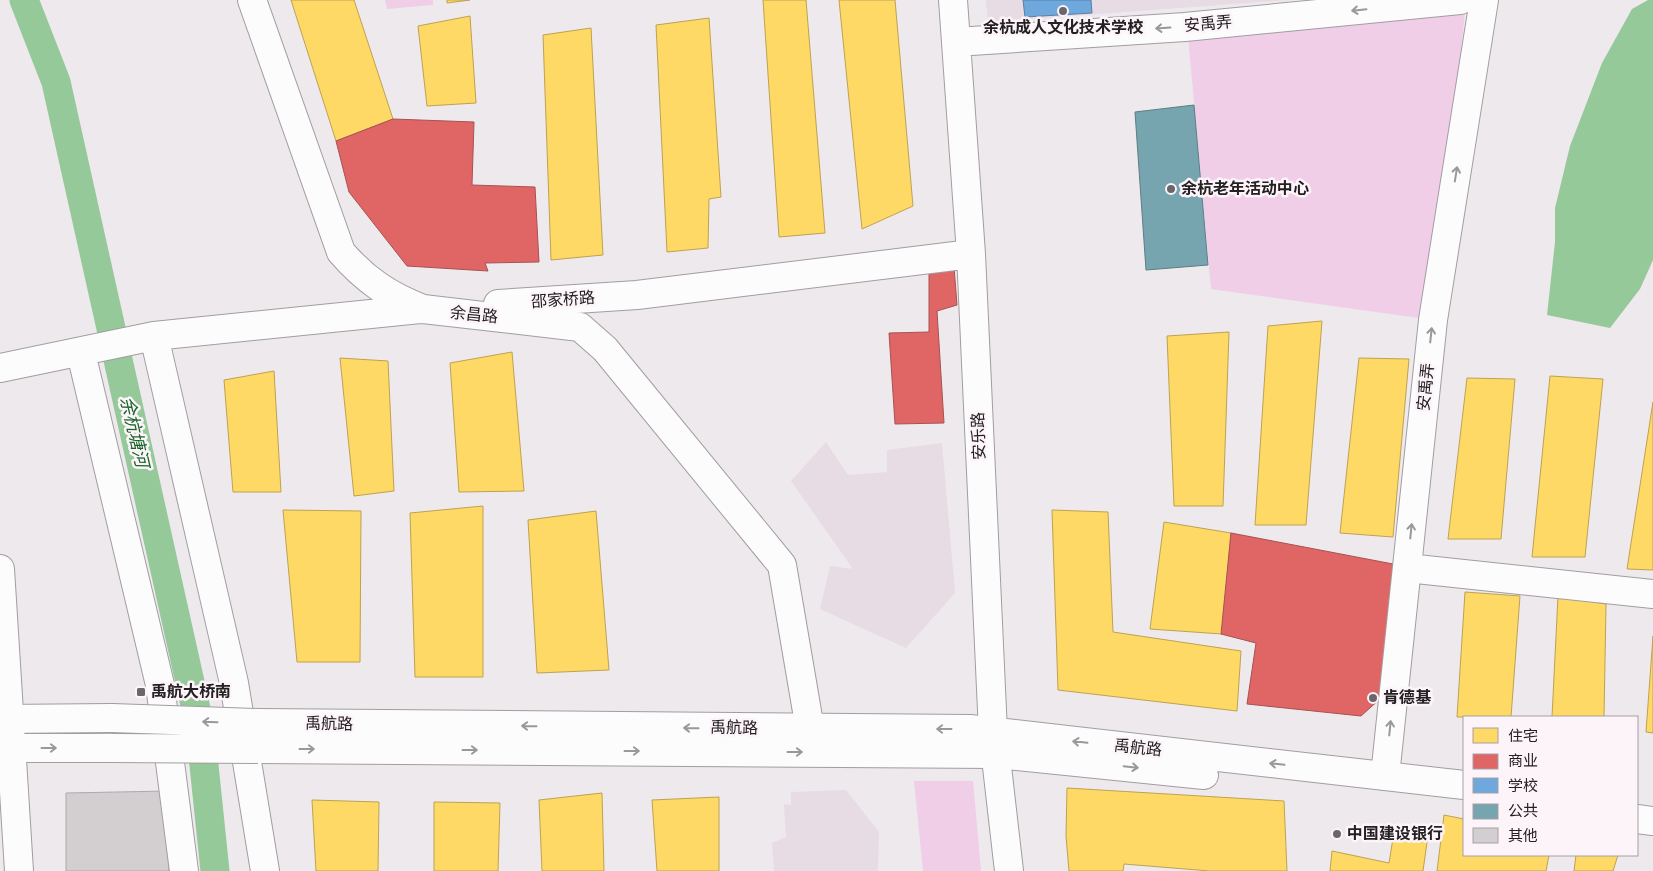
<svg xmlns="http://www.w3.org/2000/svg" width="1653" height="871" font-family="Spectral,'Noto Sans SC',serif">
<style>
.built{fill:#e7dce3}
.green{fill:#f1cee8}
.water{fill:#96c99a}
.homes{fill:#ffd966;stroke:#bda252}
.shops{fill:#e06666;stroke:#a75152}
.schools{fill:#6fa8dc;stroke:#587fa4}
.public{fill:#76a5af;stroke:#5d7d85}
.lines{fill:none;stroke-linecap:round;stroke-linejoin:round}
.canal{stroke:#96c99a;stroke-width:29}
.building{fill:#d3cfd1;stroke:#ada9ac}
.minor-casing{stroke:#a19da0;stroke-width:30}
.major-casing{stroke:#a19da0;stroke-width:30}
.minor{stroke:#fcfcfc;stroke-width:28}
.major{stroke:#fcfcfc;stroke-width:28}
.major-bridge-casing{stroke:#a19da0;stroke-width:30;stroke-linecap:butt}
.major-bridge{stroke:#fcfcfc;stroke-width:28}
.oneway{stroke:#9a999a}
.poi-dot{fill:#6a6669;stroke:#fdf4fa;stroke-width:2}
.labels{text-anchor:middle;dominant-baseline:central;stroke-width:5;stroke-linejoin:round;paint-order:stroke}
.street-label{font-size:16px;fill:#232022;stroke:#fdf4fa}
.poi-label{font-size:16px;font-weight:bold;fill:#232022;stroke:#fdf4fa;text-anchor:start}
.water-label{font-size:18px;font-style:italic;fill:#176627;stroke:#fdf4fa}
</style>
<rect width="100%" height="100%" fill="#eee9ec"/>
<path class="built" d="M986,0H1289L988,22Z
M826,442L848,475L887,472V450L942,443L955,593L906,648L820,609L830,566L853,569L791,481Z
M846,790L879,832L878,871H774L772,843L786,837L784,804L791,805V792Z"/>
<path class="green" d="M385,0H433V5L387,9Z
M1465,12L1433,320L1211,289L1188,36Z
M914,781H973L981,871H923Z"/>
<path class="water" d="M1648,0H1653V260L1640,289L1610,328L1547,315L1555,242V208L1570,146L1602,63L1632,9Z"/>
<path class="homes" d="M291,0H354L393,119L336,141Z
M447,0H470L447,3Z
M763,0H806L825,233L779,237Z
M839,0H895L913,206L862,229Z
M470,16L476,103L427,106L418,26Z
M709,18L721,197L709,199L708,248L667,252L656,25Z
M591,28L603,255L551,260L543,35Z
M1322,321L1306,525H1255L1268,326Z
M1229,332L1223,506H1174L1167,336Z
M512,352L524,491L459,492L450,363Z
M340,358L388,361L394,491L354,496Z
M1359,358L1409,359L1393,537L1340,533Z
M274,371L281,492H233L224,380Z
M1550,376L1603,379L1585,557H1532Z
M1467,378L1515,379L1501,539H1448Z
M1653,402V570L1627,569Z
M483,506V677H415L410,513Z
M283,510L361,511L360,662H297Z
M1052,510L1108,512L1113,632L1241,651L1237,711L1058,690Z
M596,511L609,670L537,673L528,520Z
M1164,522L1231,533L1222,634L1150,629Z
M1465,592L1520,596L1511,717H1457Z
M1558,596L1606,604L1604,717H1552Z
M1653,636V733L1646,732Z
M1067,788L1284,801L1287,871H1210L1124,864L1123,871H1069L1066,836Z
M602,793L604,871H542L539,800Z
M719,797V871H657L652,800Z
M312,800L379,802L378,871H316Z
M434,802L500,803L498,871H434Z
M1444,815L1464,819V855H1549L1546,871H1437Z
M1395,826L1429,828L1423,871H1330L1332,851L1389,863Z
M1576,855H1618L1613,871H1574Z"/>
<path class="shops" d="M393,119L474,122L472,185L535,187L539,262L485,263L488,271L407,266L349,192L336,141Z
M954,267L957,305L937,311L944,423L895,424L889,333L929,332V270Z
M1231,533L1393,564L1381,698L1361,716L1247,704L1256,643L1221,634Z"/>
<path class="schools" d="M1023,0H1091L1092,13L1025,17Z"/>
<path class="public" d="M1194,105L1208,265L1146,270L1135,112Z"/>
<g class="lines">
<path class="canal" d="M24,0L56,82L200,727L215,871"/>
</g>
<path class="building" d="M168,791L169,871H66V793Z"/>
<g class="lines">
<defs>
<path id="minor" d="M252,0L341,252C365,280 389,296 423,309L580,327L605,349L782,565L810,729
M953,0L971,254L993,732L1009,871
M956,42L1185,27L1460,0
M498,304L637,295L971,254
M154,336L234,683L265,871
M81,353L160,685L184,871
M0,368L154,336L420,309
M1407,568L1653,594
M0,569L19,871
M1385,776L1433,320L1484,0"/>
<path id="major" d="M0,719L112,718
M258,723L970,729L1464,785
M0,748H112
M258,749L996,754L1204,775
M1637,819L1653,821"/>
</defs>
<use href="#minor" class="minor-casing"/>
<use href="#major" class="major-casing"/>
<use href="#minor" class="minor"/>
<use href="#major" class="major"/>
<defs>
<path id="major-bridge" d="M112,718L258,723
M112,748L258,749"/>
</defs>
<use href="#major-bridge" class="major-bridge-casing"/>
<use href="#major-bridge" class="major-bridge"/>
</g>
<defs><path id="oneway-shaft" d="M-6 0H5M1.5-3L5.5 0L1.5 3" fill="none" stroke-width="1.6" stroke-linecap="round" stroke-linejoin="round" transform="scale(1.25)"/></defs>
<g class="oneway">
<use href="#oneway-shaft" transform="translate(1359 10) rotate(174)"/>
<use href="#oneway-shaft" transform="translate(1163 28) rotate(176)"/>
<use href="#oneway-shaft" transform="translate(1456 174) rotate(-81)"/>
<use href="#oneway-shaft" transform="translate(1431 335) rotate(-84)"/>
<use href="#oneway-shaft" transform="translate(1411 531) rotate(-84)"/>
<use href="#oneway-shaft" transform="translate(210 722) rotate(-178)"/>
<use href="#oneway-shaft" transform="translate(529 726) rotate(-179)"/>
<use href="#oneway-shaft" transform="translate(691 728) rotate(-179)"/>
<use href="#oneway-shaft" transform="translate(1390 728) rotate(-84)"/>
<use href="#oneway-shaft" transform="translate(944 729) rotate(-180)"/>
<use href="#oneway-shaft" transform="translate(1080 742) rotate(-174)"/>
<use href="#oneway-shaft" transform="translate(49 748)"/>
<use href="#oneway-shaft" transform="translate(307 749)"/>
<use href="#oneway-shaft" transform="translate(470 750)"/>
<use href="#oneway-shaft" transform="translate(632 751)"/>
<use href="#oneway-shaft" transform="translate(795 752)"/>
<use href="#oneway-shaft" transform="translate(1277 764) rotate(-174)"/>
<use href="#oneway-shaft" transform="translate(1131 767) rotate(6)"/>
</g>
<g class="poi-dot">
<circle cx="1063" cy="11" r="5"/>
<circle cx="1171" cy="189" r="5"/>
<rect x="136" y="687" width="10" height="10" rx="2.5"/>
<circle cx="1373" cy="698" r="5"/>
<circle cx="1337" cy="834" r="5"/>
</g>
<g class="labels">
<g class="street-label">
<text transform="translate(1208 24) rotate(-5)">安禹弄</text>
<text transform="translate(563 300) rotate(-4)">邵家桥路</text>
<text transform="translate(474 315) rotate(6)">余昌路</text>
<text transform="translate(1426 387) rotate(-84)">安禹弄</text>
<text transform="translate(979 436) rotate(-92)">安乐路</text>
<text transform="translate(329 724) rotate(1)">禹航路</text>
<text transform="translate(734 728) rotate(1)">禹航路</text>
<text transform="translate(1138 748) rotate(6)">禹航路</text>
</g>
<g class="poi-label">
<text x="1063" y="28" text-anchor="middle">余杭成人文化技术学校</text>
<text x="1181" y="189">余杭老年活动中心</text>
<text x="151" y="692">禹航大桥南</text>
<text x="1383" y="698">肯德基</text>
<text x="1347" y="834">中国建设银行</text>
</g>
<g class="water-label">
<text transform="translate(134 432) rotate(77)">余杭塘河</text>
</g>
</g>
<rect x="1463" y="716" width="175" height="140" fill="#fdf4fa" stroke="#a69fa4"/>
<rect x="1473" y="728" width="25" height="15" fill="#ffd966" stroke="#a69fa4"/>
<text x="1508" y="741" font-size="15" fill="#232022">住宅</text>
<rect x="1473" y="754" width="25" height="15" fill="#e06666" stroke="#a69fa4"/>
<text x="1508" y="766" font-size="15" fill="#232022">商业</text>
<rect x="1473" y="778" width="25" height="15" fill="#6fa8dc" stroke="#a69fa4"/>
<text x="1508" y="791" font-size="15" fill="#232022">学校</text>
<rect x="1473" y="804" width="25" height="15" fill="#76a5af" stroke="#a69fa4"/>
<text x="1508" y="816" font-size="15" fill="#232022">公共</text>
<rect x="1473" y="828" width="25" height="15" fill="#d3cfd1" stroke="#a69fa4"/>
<text x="1508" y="841" font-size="15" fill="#232022">其他</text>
</svg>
